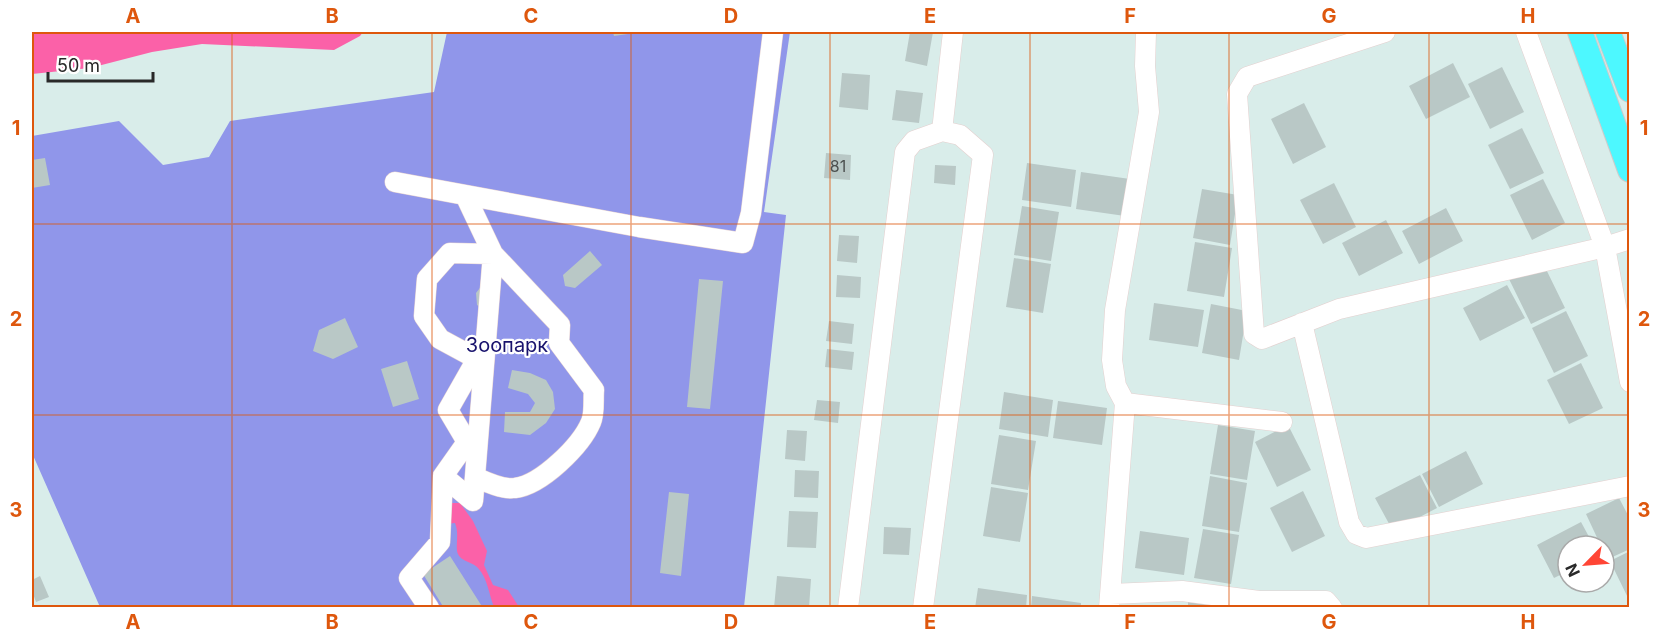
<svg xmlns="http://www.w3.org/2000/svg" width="1661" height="639" font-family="Inter,sans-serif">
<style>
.green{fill:#9096ea}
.water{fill:#fb61a8}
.building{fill:#b9c8c6}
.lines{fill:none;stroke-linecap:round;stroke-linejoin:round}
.minor-casing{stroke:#e4d0cf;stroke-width:21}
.major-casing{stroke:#ccc;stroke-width:26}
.minor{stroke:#fff;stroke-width:20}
.major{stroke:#4df8ff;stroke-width:24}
.grid{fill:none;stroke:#de570d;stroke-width:1.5;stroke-opacity:0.55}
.labels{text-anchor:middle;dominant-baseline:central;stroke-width:4.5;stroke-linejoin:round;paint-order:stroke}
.number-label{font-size:16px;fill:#4d5150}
.park-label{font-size:20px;fill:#18126d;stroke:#fff}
.neatline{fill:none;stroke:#de570d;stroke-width:2}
.grid-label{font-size:20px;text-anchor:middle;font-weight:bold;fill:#de570d}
</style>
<rect width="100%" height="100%" fill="#d9edea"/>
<path class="green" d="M447,32H790L764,212L786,215L744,607H100L32,453V136L119,121L163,165L209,157L230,121L434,92Z"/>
<path class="water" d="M32,32H363L360,36L334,50L202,44L152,52L90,68L32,74Z
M452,503H460L473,521L487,551L484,565L493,585L508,590L519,607H494C489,595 488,579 478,568C472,561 459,562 457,551C456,541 459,533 455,523L446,524L442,510Z"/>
<path class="building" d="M613,32H635V33L614,36Z
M910,32H933L927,66L905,61Z
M1453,63L1470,97L1426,119L1409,86Z
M1502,67L1524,112L1490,129L1468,84Z
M842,73L870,75L868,110L839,107Z
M896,90L923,93L919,123L892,120Z
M1304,103L1326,147L1293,164L1271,119Z
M1522,128L1544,173L1510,189L1488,145Z
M826,153L851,155L850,180L824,178Z
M45,158L50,185L32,188V160Z
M1027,163L1076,170L1071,207L1022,200Z
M935,165L956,166L955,185L934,183Z
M1081,172L1130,179L1125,216L1076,209Z
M1543,179L1565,223L1532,240L1510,195Z
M1334,183L1356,227L1323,244L1300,200Z
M1202,189L1238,195L1230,245L1193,238Z
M1022,206L1059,212L1051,261L1014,255Z
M1446,208L1463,241L1419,264L1402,231Z
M1386,220L1403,253L1359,276L1342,243Z
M839,235L859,236L857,263L837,261Z
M1195,242L1232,248L1224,297L1187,291Z
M590,251L602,265L575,288L565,286L563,275Z
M1014,258L1051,264L1043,313L1006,307Z
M1543,263L1565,308L1531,324L1509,279Z
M837,275L861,277L860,298L836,297Z
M699,279L723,281L710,409L687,407Z
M483,284L489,313L477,305L476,293Z
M1507,285L1525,318L1480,341L1463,308Z
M1154,303L1204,310L1198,347L1149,340Z
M1211,304L1247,311L1239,360L1202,353Z
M1566,311L1588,356L1554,373L1532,328Z
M345,318L358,347L333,359L313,351L319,330Z
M829,321L854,324L852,344L826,341Z
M827,349L854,352L852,370L825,367Z
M407,361L419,399L393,407L381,369Z
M1581,363L1603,408L1569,424L1547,380Z
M512,370L530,373L546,380L553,392L555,409L546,423L530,435L504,432L505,412H530L535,403L528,394L508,388Z
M1004,392L1053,400L1048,437L999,429Z
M817,400L840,402L838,423L814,420Z
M1058,401L1107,408L1102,445L1053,438Z
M1218,425L1255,431L1247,480L1210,474Z
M1288,425L1311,470L1277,487L1255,442Z
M787,430L807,431L805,461L785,459Z
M999,435L1036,441L1028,490L991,484Z
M1466,451L1483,484L1439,507L1422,474Z
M795,470L819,471L818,498L794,497Z
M1420,475L1437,508L1393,531L1375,498Z
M1210,476L1247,483L1239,532L1202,526Z
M991,487L1028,493L1020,542L983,536Z
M1303,491L1325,536L1292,552L1270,508Z
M669,492L689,494L681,576L660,573Z
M1619,498L1630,519V549L1608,559L1604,551V546H1601L1586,514Z
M789,511L818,512L816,548L787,547Z
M1581,522L1594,546H1568V571L1554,578L1537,545Z
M884,527L911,528L909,555L883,554Z
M1203,529L1239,535L1231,584L1194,578Z
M1140,531L1189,538L1184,575L1135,568Z
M1630,551V602L1610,561Z
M450,556L483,608H444L423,574Z
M40,576L49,597L36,602L32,591V580Z
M777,576L811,579L809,608H774Z
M978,588L1027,595L1026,608H975Z
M1032,596L1081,603V608H1031Z
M1188,602L1216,606V608H1188Z"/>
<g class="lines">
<defs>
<path id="minor" d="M1385,32L1247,77L1237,94L1254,334L1262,339L1339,309L1605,247L1526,32
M942,131L953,32
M395,182L639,227L743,243L751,213L773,32
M465,195L493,254L473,501L443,476L467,442L448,410L477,359L440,339L424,316L427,279L450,253L493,254L560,325L559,343L594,390C593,399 595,413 591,422C581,446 541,485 515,488C503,490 486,482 475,477
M1630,239L1605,247L1630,382
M1302,323L1349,522L1356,534L1366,538L1630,486
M1125,403L1282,422
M1110,594L1182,591L1259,601H1326L1332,608
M429,608L409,578L440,542L443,476
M848,608L905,152L914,141L942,131L960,135L983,155L923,608
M1109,608L1125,403L1116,386L1112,360L1115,310L1149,112L1145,66L1146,32"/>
<path id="major" d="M1580,32L1630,170
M1608,32L1630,90"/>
</defs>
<use href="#minor" class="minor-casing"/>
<use href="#major" class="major-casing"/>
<use href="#minor" class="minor"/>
<use href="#major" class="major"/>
</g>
<path class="grid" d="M232,32V608M432,32V608M631,32V608M830,32V608M1030,32V608M1229,32V608M1429,32V608M32,224H1630M32,415H1630"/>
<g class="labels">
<g class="number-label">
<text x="838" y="166">81</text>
</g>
<g class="park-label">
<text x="507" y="345">Зоопарк</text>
</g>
</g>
<rect width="1661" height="639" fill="none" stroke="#ffffff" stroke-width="66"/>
<g transform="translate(1586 564) rotate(245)"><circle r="28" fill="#ffffff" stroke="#a9a9a9" stroke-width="1.5"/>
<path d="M0-4.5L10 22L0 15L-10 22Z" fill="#ff4535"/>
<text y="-9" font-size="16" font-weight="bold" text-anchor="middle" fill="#292929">N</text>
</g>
<path d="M48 72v9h105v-9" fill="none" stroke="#292929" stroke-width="3"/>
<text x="57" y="72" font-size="18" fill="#292929" stroke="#ffffff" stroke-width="4.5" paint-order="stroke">50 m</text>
<rect x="33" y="33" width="1595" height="573" class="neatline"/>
<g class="grid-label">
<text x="133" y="23">A</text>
<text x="332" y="23">B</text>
<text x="531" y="23">C</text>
<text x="731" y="23">D</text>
<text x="930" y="23">E</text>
<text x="1130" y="23">F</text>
<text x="1329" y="23">G</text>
<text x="1528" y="23">H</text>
<text x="16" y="135">1</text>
<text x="1644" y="135">1</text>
<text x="16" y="326">2</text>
<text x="1644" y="326">2</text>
<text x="16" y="517">3</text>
<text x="1644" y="517">3</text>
<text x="133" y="629">A</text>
<text x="332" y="629">B</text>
<text x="531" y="629">C</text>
<text x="731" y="629">D</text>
<text x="930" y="629">E</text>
<text x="1130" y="629">F</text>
<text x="1329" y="629">G</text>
<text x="1528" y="629">H</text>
</g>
</svg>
